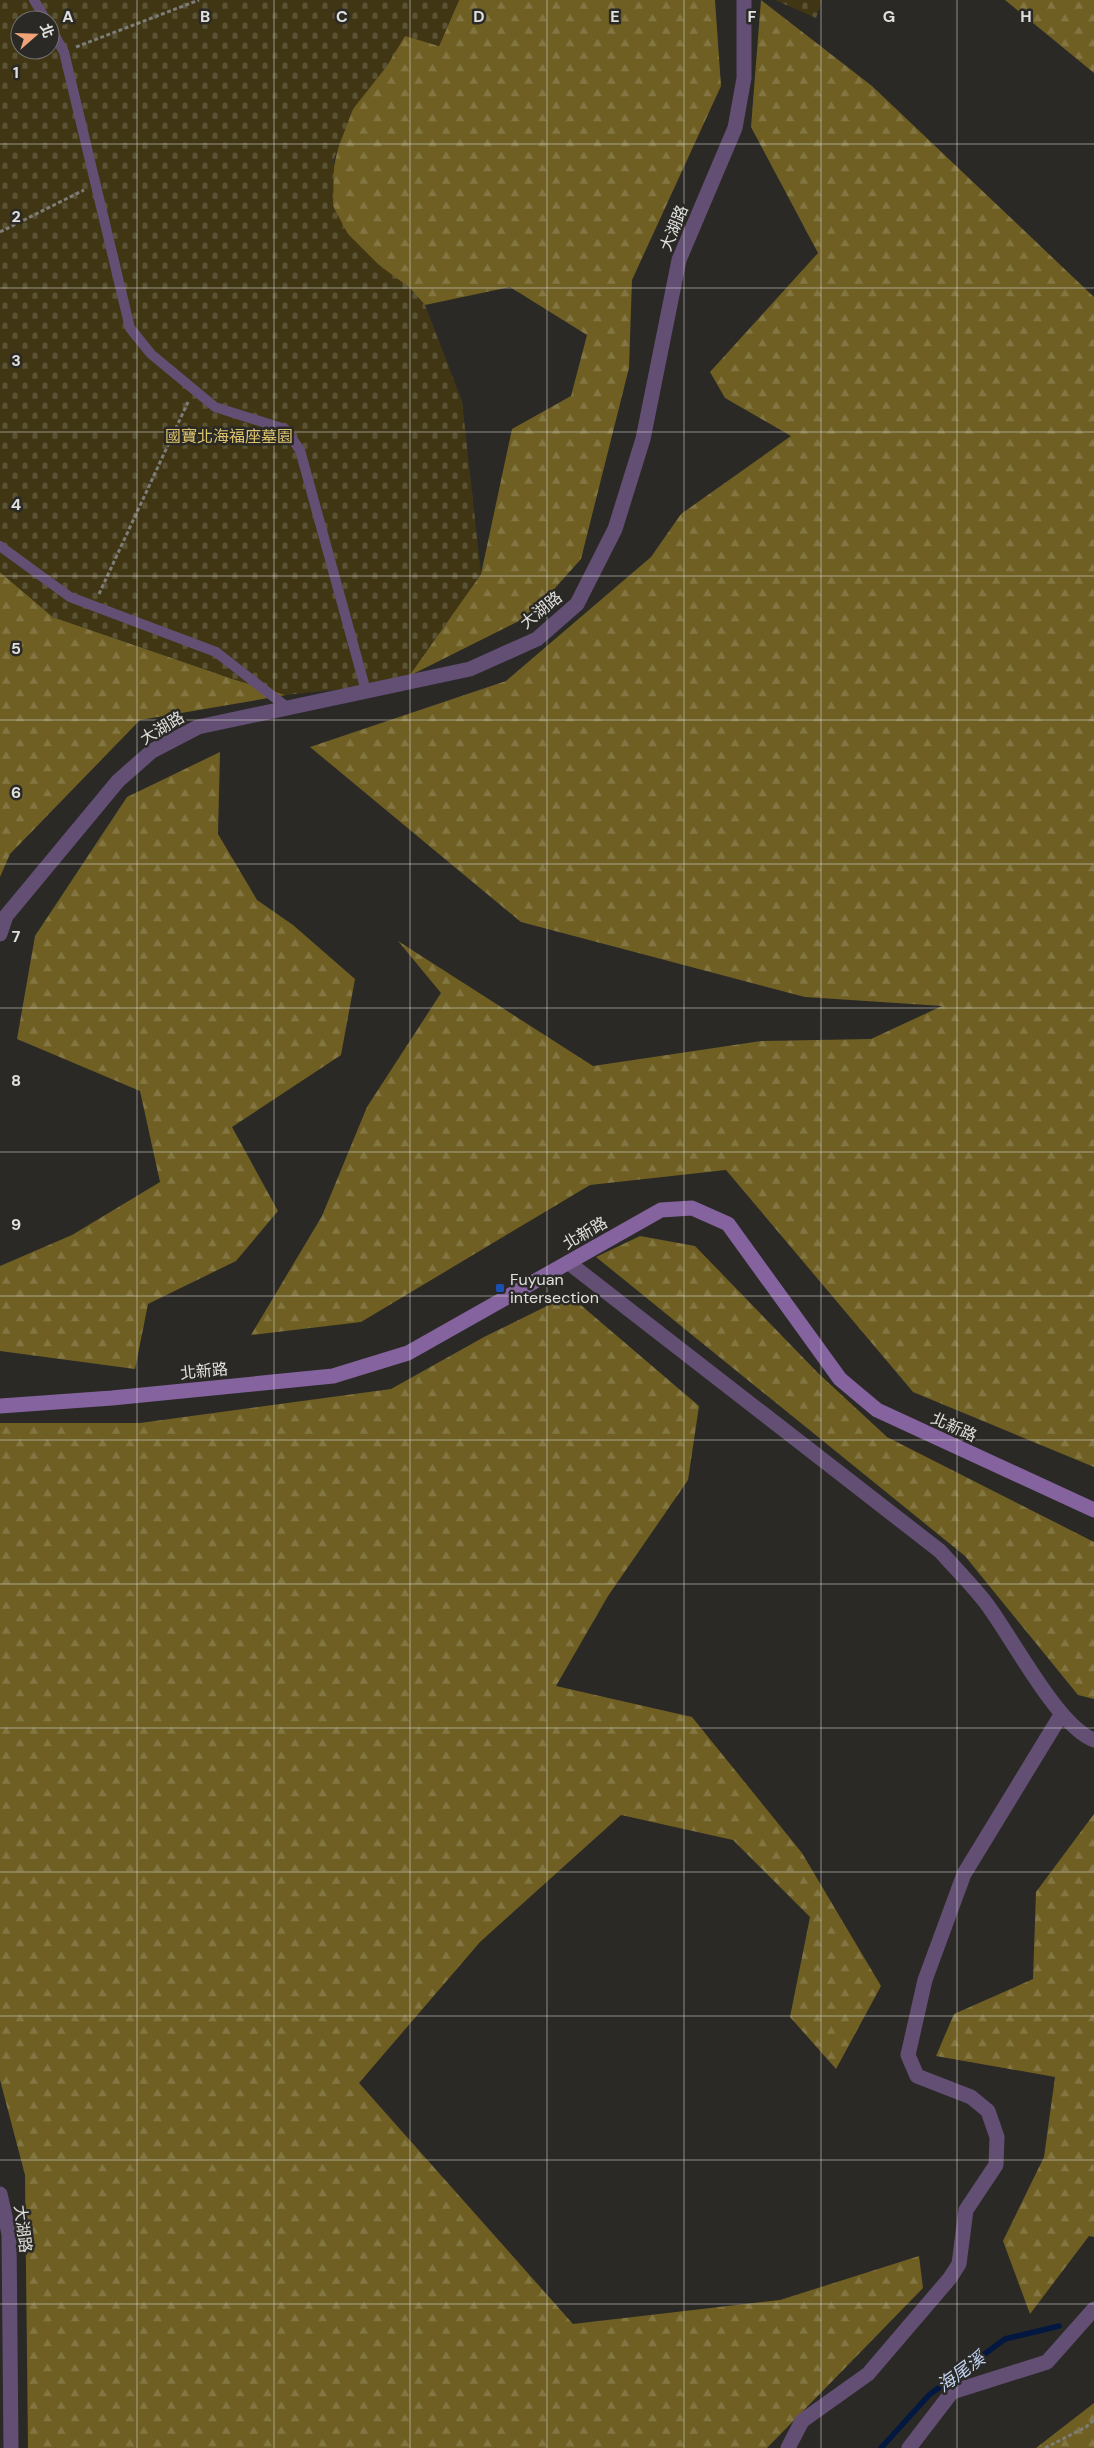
<svg xmlns="http://www.w3.org/2000/svg" width="1094" height="2448" font-family="'DM Sans','Noto Sans TC',sans-serif">
<style>
.forest{fill:url(#forest-firs)}
.cemetery{fill:url(#cemetery-stones);fill-rule:evenodd}
.lines{fill:none;stroke-linecap:round;stroke-linejoin:round}
.stream{stroke:#031840;stroke-width:5.5}
.path{stroke:#7d7c79;stroke-width:3;stroke-dasharray:4 2.5;stroke-linecap:butt}
.service{stroke:#634f74;stroke-width:10}
.minor{stroke:#634f74;stroke-width:15}
.tertiary{stroke:#634f74;stroke-width:15}
.secondary{stroke:#84639e;stroke-width:15}
.grid{fill:none;stroke:#e0e0dd;stroke-width:1;stroke-opacity:0.55}
.transit-dot{fill:#1a4fb4;stroke:#2a2926;stroke-width:2}
.labels{text-anchor:middle;dominant-baseline:central;stroke-width:5;stroke-linejoin:round;paint-order:stroke}
.street-label{font-size:16px;fill:#e0e0dd;stroke:#2a2926}
.park-label{font-size:16px;fill:#dcc46d;stroke:#2a2926}
.poi-label{font-size:16px;fill:#e0e0dd;stroke:#2a2926;text-anchor:start}
.water-label{font-size:18px;font-style:italic;fill:#c3d4f1;stroke:#2a2926}
.grid-label{font-size:16px;text-anchor:middle;font-weight:bold;fill:#e0e0dd;stroke:#2a2926;stroke-width:5;stroke-linejoin:round;paint-order:stroke}
</style>
<defs>
<pattern id="forest-firs" width="22" height="20" patternUnits="userSpaceOnUse" patternTransform="scale(1.25)"><rect width="22" height="20" fill="#6f5f23"/><path d="M5 1l3.5 6h-7zM16 11l3.5 6h-7z" fill="#837642"/></pattern>
<pattern id="cemetery-stones" width="16" height="16" patternUnits="userSpaceOnUse" patternTransform="scale(1.25)"><rect width="16" height="16" fill="#403614"/><path d="M2 7V4a2 2 0 0 1 4 0v3zM10 15v-3a2 2 0 0 1 4 0v3z" fill="#5b5336"/></pattern>
</defs>
<rect width="100%" height="100%" fill="#2a2926"/>
<path class="forest" d="M459,0H715L721,86L632,280L629,368L581,559L531,615L409,676L481,574L512,429L571,396L587,335L510,287L425,305C403,281 364,258 347,233C342,226 335,214 333,206C327,183 341,127 354,107C371,82 389,62 405,35L439,46Z
M761,0L872,86L1094,297V1467L913,1392L726,1170L590,1185L361,1322L251,1335L322,1216L367,1107L441,993L398,941L593,1066L761,1041L871,1039L942,1006L805,997L521,922L310,747L506,681L651,557L681,514L791,436L725,398L710,372L818,253L751,127Z
M1005,0H1094V73Z
M0,572L53,617L233,679L286,695L140,720L10,854L0,877Z
M220,752L218,834L257,900L293,925L355,979L341,1055L232,1127L278,1211L236,1261L148,1304L135,1369L0,1351V1266L72,1235L160,1182L140,1091L17,1039L35,936L127,797Z
M640,1236L695,1246L818,1373L887,1437L1094,1542V1699L1078,1695L965,1556L596,1257Z
M569,1295L699,1406L688,1480L608,1596L556,1686L692,1717L802,1853L881,1986L836,2069L790,2017L810,1917L733,1840L621,1815L480,1942L359,2083L573,2324L780,2300L919,2256L923,2288L767,2448H28L25,2175L0,2080V1423H140L391,1389L484,1337Z
M1094,1814V2237L1089,2236L1030,2314L1003,2241L1044,2157L1055,2077L936,2056L954,2014L1033,1979L1036,1892Z
M1094,2403V2448H1036Z"/>
<path class="cemetery" d="M0,0H459L439,46L405,36L387,66L353,109L334,159L333,206L348,234L379,265L410,288L425,305L462,401L481,574L409,676L361,687L286,695L233,679L53,617L0,572ZM20,20H50V50H20Z
M775,0H822L816,18Z"/>
<g class="lines">
<path class="stream" d="M881,2448L929,2395L1005,2339L1059,2326"/>
<path class="path" d="M76,47L199,0
M0,232L84,190
M99,594L188,402
M1045,2448L1086,2427L1094,2420"/>
<path class="service" d="M34,0L46,20
M50,27L64,52L130,328L151,354L215,407L285,429L300,450L366,691
M0,546L70,597L216,652L288,708"/>
<path class="minor" d="M569,1263L940,1551C955,1568 972,1585 986,1603C1012,1637 1057,1726 1094,1740
M788,2448L802,2421L868,2374L950,2278L959,2264L966,2210L996,2165L997,2137L988,2111L971,2097L917,2076L908,2055L925,1980L964,1874L1061,1715
M909,2448L952,2392L1047,2362L1094,2309"/>
<path class="tertiary" d="M0,934L6,916L118,781L152,751L198,727L470,669L537,639L577,604L615,529L643,439L679,260L735,128L744,78V0
M0,2194L9,2234L11,2448"/>
<path class="secondary" d="M0,1406L112,1398L333,1376L408,1353L661,1210L692,1208L728,1224L840,1379L877,1410L1094,1510"/>
</g>
<path class="grid" d="M137,0V2448M274,0V2448M410,0V2448M547,0V2448M684,0V2448M821,0V2448M957,0V2448M0,144H1094M0,288H1094M0,432H1094M0,576H1094M0,720H1094M0,864H1094M0,1008H1094M0,1152H1094M0,1296H1094M0,1440H1094M0,1584H1094M0,1728H1094M0,1872H1094M0,2016H1094M0,2160H1094M0,2304H1094"/>
<rect class="transit-dot" x="495" y="1283" width="10" height="10" rx="2.5"/>
<g class="labels">
<g class="street-label">
<text transform="translate(674 228) rotate(-68)">大湖路</text>
<text transform="translate(541 610) rotate(-39)">大湖路</text>
<text transform="translate(162 728) rotate(-31)">大湖路</text>
<text transform="translate(585 1233) rotate(-30)">北新路</text>
<text transform="translate(204 1371) rotate(-6)">北新路</text>
<text transform="translate(954 1427) rotate(24)">北新路</text>
<text transform="translate(23 2229) rotate(83)">大湖路</text>
</g>
<g class="park-label">
<text x="229" y="436">國寶北海福座墓園</text>
</g>
<g class="poi-label">
<text x="510" y="1279">Fuyuan<tspan x="510" dy="18">intersection</tspan></text>
</g>
<g class="water-label">
<text transform="translate(961 2372) rotate(-36)">海尾溪</text>
</g>
</g>
<g class="grid-label">
<text x="68" y="22">A</text>
<text x="205" y="22">B</text>
<text x="342" y="22">C</text>
<text x="479" y="22">D</text>
<text x="615" y="22">E</text>
<text x="752" y="22">F</text>
<text x="889" y="22">G</text>
<text x="1026" y="22">H</text>
<text x="16" y="78">1</text>
<text x="16" y="222">2</text>
<text x="16" y="366">3</text>
<text x="16" y="510">4</text>
<text x="16" y="654">5</text>
<text x="16" y="798">6</text>
<text x="16" y="942">7</text>
<text x="16" y="1086">8</text>
<text x="16" y="1230">9</text>
</g>
<g transform="translate(35 35) rotate(70)"><circle r="24" fill="#2a2926" stroke="#73726f"/>
<path d="M0-4L9 19L0 12L-9 19Z" fill="#efa378"/>
<text y="-8" font-size="14" font-weight="bold" text-anchor="middle" fill="#e0e0dd">北</text>
</g>
</svg>
